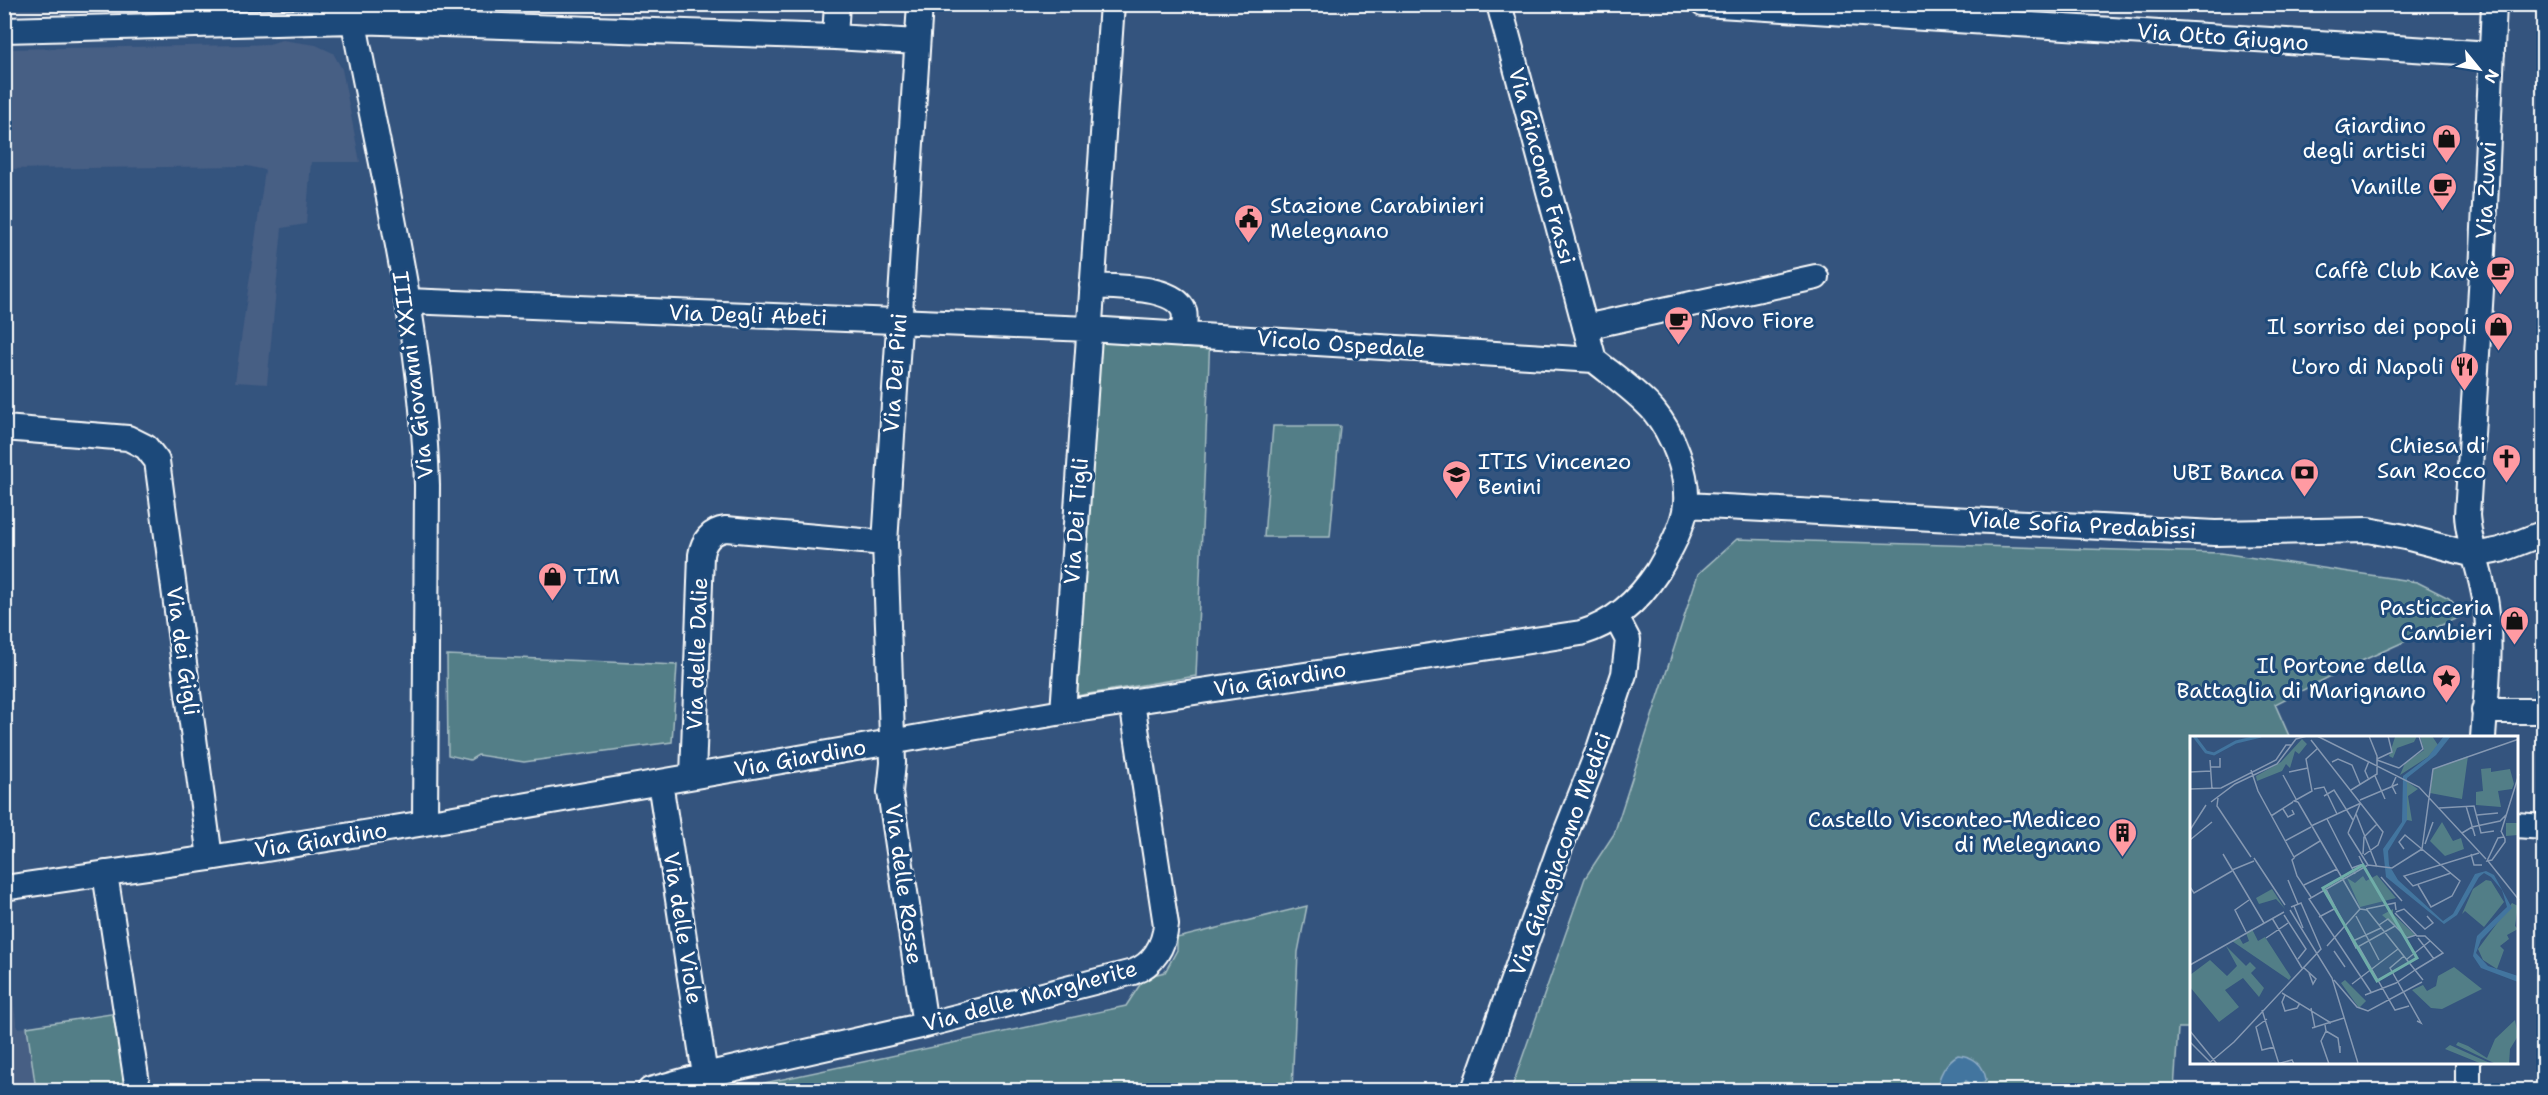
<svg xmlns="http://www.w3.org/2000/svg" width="2548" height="1095" font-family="'Shantell Sans',sans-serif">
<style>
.built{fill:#475e84}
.green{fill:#527e87;stroke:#a8bec3;stroke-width:1.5}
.water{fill:#42759f;stroke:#8eacc5;stroke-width:1.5}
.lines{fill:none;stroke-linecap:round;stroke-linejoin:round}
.street-casing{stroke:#fff;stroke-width:28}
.street{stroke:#1f4a7a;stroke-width:24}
.labels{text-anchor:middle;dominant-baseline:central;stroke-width:6;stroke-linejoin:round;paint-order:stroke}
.street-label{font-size:22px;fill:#fff;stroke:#1f4a7a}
.poi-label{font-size:22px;fill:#fff;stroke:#1f4a7a;text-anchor:end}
.inset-river{fill:none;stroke:#42759f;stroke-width:3}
.inset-road{fill:none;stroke:#8598b2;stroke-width:1.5}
.view{fill:#6fada8;fill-opacity:0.15;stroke:#6fada8;stroke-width:3}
.inset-edge{fill:none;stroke:#fff;stroke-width:3}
</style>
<rect width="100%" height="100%" fill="#34547e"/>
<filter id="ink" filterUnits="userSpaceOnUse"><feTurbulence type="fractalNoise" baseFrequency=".0167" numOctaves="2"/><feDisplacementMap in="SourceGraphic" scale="12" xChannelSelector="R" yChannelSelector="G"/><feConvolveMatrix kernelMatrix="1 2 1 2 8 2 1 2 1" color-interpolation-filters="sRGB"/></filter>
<g filter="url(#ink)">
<path class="built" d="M282,40L316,45L333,53L342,69L360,162H311L306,224L282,228L267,384L235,382L265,170L247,166L5,169L4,49L245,45L269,44Z
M4,932L17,1028L27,1027L36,1090H5Z"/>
<path class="green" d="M1089,329L1210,336L1196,676L1064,698Z
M1273,426H1340L1330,537H1264Z
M1737,539L2221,553L2417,582L2449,598L2464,615L2357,663L2275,704L2290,738H2191V1028H2178L2174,1090H1511L1585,878L1614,834L1698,574Z
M447,655L677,665L672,742L524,762L478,755L470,760L448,755Z
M1307,906L1298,952L1292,1090H732L1126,1006L1145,977L1165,972L1177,950V938Z
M117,1013L129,1090H36L27,1027Z"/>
<path class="water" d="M1958,1055C1974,1056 1983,1064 1986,1079L1984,1082L1973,1085L1966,1081L1956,1084L1951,1090H1937C1938,1077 1946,1061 1958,1055Z"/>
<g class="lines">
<defs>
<path id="street" d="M920,4L885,543L893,763L890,792L925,1025
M1703,4L2492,54
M351,7C380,165 422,324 427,485L425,823
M4,30L353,21L835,37L917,42
M835,37L837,4
M1092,286C1116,288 1174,285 1184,311C1186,319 1184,327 1183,335
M407,301L1089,329L1594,360
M1585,327L1816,277
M4,428L128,438L146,447L157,461L210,858
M1686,505L2215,533L2368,530L2405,537L2474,555L2500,550L2544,533
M2484,711H2544
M1063,712L1112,4
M2483,738C2486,693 2492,650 2486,605C2482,574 2469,546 2467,515L2482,273L2494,4
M693,776L701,555C703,541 711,531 726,529L885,543
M660,782L705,1075
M2516,825L2544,827
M105,873L138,1090
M4,888L210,858L425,823L1063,712L1581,633C1615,623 1639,600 1658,571C1669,552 1684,526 1686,504C1688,472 1673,434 1653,410C1636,391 1614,376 1594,360L1499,4
M2468,1064V1090
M650,1090L705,1075L925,1025L1133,972C1153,965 1164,946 1166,925L1132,702
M1474,1090L1559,850L1599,749L1624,674L1628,640L1616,617"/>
</defs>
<use href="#street" class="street-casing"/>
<use href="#street" class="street"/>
</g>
</g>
<defs>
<symbol id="shop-pin" viewBox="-11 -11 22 30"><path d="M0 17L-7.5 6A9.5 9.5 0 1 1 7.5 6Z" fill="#ff9aa2" stroke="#1f4a7a"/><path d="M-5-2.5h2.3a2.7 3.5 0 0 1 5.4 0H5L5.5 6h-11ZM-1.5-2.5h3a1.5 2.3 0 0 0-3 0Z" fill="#111"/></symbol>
<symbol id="cafe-pin" viewBox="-11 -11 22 30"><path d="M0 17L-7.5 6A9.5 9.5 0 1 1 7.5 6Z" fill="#ff9aa2" stroke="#1f4a7a"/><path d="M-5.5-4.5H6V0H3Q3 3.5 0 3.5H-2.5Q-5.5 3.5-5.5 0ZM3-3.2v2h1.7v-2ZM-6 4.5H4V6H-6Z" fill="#111"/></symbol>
<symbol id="civic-pin" viewBox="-11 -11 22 30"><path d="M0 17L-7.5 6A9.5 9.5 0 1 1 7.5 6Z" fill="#ff9aa2" stroke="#1f4a7a"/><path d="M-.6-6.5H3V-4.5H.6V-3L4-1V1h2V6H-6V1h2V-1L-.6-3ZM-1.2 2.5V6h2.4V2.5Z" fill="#111"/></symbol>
<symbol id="restaurant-pin" viewBox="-11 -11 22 30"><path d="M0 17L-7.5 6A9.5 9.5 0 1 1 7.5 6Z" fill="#ff9aa2" stroke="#1f4a7a"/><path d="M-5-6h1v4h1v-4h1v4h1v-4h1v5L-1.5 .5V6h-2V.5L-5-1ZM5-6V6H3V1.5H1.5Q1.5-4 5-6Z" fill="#111"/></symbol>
<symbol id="church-pin" viewBox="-11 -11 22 30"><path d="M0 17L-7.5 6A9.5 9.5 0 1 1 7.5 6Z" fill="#ff9aa2" stroke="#1f4a7a"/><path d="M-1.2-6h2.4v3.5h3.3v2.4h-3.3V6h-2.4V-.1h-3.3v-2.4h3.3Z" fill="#111"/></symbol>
<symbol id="bank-pin" viewBox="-11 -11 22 30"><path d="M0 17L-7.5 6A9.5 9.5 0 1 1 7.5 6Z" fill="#ff9aa2" stroke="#1f4a7a"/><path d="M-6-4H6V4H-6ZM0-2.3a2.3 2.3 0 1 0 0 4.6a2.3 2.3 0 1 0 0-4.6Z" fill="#111"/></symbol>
<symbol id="school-pin" viewBox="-11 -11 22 30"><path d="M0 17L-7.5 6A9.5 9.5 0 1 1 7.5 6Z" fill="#ff9aa2" stroke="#1f4a7a"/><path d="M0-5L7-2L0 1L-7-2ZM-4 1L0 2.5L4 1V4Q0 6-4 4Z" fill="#111"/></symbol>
<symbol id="sight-pin" viewBox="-11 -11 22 30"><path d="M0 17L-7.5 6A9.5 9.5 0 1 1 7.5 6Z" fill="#ff9aa2" stroke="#1f4a7a"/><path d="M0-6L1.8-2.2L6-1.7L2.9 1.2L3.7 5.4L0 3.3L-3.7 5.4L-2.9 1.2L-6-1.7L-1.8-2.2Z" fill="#111"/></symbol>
<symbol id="building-pin" viewBox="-11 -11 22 30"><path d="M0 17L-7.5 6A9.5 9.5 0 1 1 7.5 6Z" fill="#ff9aa2" stroke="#1f4a7a"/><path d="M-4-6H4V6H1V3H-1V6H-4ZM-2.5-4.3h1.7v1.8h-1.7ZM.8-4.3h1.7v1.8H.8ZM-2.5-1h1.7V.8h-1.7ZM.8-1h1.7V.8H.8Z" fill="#111"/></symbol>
</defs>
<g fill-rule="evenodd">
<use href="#shop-pin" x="2430" y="122" width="33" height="45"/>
<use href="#cafe-pin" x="2426" y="170" width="33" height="45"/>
<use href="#civic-pin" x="1232" y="202" width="33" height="45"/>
<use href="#cafe-pin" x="2484" y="254" width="33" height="45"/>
<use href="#cafe-pin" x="1662" y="304" width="33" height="45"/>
<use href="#shop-pin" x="2482" y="310" width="33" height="45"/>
<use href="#restaurant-pin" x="2448" y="350" width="33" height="45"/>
<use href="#church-pin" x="2490" y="442" width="33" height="45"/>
<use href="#bank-pin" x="2288" y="456" width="33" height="45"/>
<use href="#school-pin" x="1440" y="458" width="33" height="45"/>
<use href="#shop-pin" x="536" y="560" width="33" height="45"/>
<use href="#shop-pin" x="2498" y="604" width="33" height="45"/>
<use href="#sight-pin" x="2430" y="662" width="33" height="45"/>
<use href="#building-pin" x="2106" y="816" width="33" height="45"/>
</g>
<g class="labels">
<g class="street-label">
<text transform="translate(2223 37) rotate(4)">Via Otto Giugno</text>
<text transform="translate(1542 166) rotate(75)">Via Giacomo Frassi</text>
<text transform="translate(2486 190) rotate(-87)">Via Zuavi</text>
<text transform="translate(748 315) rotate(2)">Via Degli Abeti</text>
<text transform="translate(1341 344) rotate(4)">Vicolo Ospedale</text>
<text transform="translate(895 373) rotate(-86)">Via Dei Pini</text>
<text transform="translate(413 375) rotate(-97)">Via Giovanni XXIII</text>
<text transform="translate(1076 521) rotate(-86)">Via Dei Tigli</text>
<text transform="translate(2082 525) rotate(3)">Viale Sofia Predabissi</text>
<text transform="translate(183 651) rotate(82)">Via dei Gigli</text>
<text transform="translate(697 654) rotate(-88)">Via delle Dalie</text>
<text transform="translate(1280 679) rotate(-9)">Via Giardino</text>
<text transform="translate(800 758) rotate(-10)">Via Giardino</text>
<text transform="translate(321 840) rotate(-9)">Via Giardino</text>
<text transform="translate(1560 854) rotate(-70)">Via Giangiacomo Medici</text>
<text transform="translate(904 884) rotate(82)">Via delle Rosse</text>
<text transform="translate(683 928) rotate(81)">Via delle Viole</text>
<text transform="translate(1030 996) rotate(-15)">Via delle Margherite</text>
</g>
<g class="poi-label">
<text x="2426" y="125">Giardino<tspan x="2426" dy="25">degli artisti</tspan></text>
<text x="2422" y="186">Vanille</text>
<text x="1270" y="205" text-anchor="start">Stazione Carabinieri<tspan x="1270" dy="25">Melegnano</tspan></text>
<text x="2480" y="270">Caffè Club Kavè</text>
<text x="1700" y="320" text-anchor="start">Novo Fiore</text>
<text x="2477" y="326">Il sorriso dei popoli</text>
<text x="2444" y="366">L'oro di Napoli</text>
<text x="2486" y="445">Chiesa di<tspan x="2486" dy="25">San Rocco</tspan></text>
<text x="1478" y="461" text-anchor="start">ITIS Vincenzo<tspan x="1478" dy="25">Benini</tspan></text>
<text x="2284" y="472">UBI Banca</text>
<text x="573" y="576" text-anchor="start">TIM</text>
<text x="2493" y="607">Pasticceria<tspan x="2493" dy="25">Cambieri</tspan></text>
<text x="2426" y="665">Il Portone della<tspan x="2426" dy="25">Battaglia di Marignano</tspan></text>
<text x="2101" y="819">Castello Visconteo-Mediceo<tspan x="2101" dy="25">di Melegnano</tspan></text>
</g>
</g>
<g transform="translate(2190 736)">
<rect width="328" height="328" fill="#34547e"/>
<path d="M227,0L224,6L207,12L203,22L199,20L205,1ZM230,0H242L248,9L238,21L210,39L215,27L234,14ZM112,3L117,8L109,18L105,15L100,32L96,28L92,35L67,45L66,40L91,26ZM278,20L272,63L240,57L243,33ZM301,32V36L320,33L324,48L322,53L308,55L311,71L286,69V56L293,55L291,33ZM216,45L228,53L218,60L222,85L217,84ZM252,86L263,105L271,102L274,113L255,120L240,105ZM316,87H328V99L316,100ZM187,139L206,162L170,171L157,142L165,147L173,140L176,145ZM296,144L301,145L314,166L294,191L275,175L272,178L283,153ZM82,153L95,173L86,163L69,168L66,162ZM322,167L328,170L325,190L328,193L317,199L319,203L310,210L314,214L307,233L293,224L288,213ZM203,173V178L225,199L218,202L192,179ZM62,193L68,205L75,201L101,241L99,244L42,205L49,201L53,208L59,205L56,197ZM36,210L56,230L60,226L66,232L61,237L74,252L69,261L53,242L35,254L49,271L29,286L0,251V239L20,224L37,240L47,230ZM264,231L292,253L252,273L241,272L222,254L233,249L237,255L246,250L248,240ZM155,244L176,265L169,272L151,247ZM325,284L328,300L320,313L319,328H306L266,309L268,306L278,310L297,322L305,303ZM260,309L302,328H292L255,313Z" fill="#527e87"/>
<path d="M254,0H261L246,19L217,42V84L198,115L199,129L208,144L253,185L263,178L285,138L296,135L304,139L322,172L291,204L286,217L298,230L328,240V246L291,232L283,220L287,200L317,171L312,154L301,141L294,137L289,141L267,179L254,188L196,141L193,113L212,86L213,40L238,21Z" fill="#42759f"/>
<path class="inset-river" d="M4,0L16,16L24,18L46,6L71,0"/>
<path class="inset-road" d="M127,0L229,51L296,123M121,4L193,96L188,109L174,119M187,23L202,16L198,0M20,24L22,53M187,24L209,32M142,26L148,23L162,29L170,48M20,31H30V22M209,32L233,13L229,0M61,34L68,55L104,121L130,105M0,36L21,35M99,36L118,32M93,39L106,63M185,40L195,63M206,41L202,50L206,58M179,44L175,35L179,25M0,53L31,52L86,24L96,9H102M124,53L134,51L147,78M161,54L187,38V20L179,0M134,60L144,54L163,84M28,62L27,70L61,121M170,64L208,48M21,66L45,48L87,28L106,3L117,0M108,66L170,173M108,66L104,65L122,55L116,23L128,12M276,70L285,100M249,72L284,70L291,97L304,95M93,73L98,81L104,78L102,74M166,78L187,131M287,79L308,77M81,80L103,66M137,83L165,138M121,90L171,67M0,94L16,69M311,95L315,103V106L302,124L297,125L308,102L314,101M311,96L329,38M158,97L178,129M158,97L170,68M272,97L282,91L310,85L316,79M0,104L22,86M95,105L121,91M235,108L243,86M214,113L209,106L215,99L270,145L262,160L241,171L228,149M232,113L243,33L329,3M33,118L74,187M173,118L174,101L187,88M281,118L284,129H292M105,121L102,124L107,140L121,161M64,122L95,169M298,125L329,164M178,129L119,163L181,256M178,129L202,132L232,113M162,132L173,128L169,120M42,134L64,125M261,137L223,150L214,140L289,117M191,141L212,165M98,144L108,168M114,149L147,133M0,151L4,157L42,135M136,153L166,212L205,190M104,170L113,192M170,173L177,174L233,244M176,173L205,167L206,174M100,174L142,242L168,327M206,176L214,173L235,193L243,187L237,180M205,177L227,200H235L253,217L225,234M94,179L116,213L108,223M166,180L189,224M129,181L146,172M82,182L112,232M189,189L198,183L217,202L226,199M56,196L45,174L59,164M76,202L98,187M228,202L244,223M163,205L191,192M137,210L170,173M169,211L205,274L219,270M144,215L155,231M214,220L200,232L231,287L227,285M217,223L240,205M0,229L94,176M113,231L126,243L123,248L119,237M144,244L167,271L178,275L232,246M162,248L208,213M92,257L141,287M95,259L92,266L95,275L107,272L110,267M175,259L206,247L225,234M121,272L125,292M72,274L89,328M77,283L66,291L72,314L84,311M135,289L136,295L131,305L139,328M122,292L154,282M0,295L27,328M136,295L148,302L150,317V310M0,306L22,328M18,328L44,306L131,213L111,167L101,171M87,328L102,324L104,328"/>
<path class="view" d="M173,129L227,222L187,245L133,152Z"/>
<rect width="328" height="328" class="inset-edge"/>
</g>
<rect width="2548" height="1095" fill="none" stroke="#1f4a7a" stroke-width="24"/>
<rect x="12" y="12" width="2524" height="1071" fill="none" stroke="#fff" stroke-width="2" filter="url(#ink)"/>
<g transform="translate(2479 69) rotate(120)" stroke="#1f4a7a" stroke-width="4.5" paint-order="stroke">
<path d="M0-4.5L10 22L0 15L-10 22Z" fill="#ffffff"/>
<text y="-9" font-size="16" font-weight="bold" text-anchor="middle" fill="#ffffff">N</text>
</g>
</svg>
